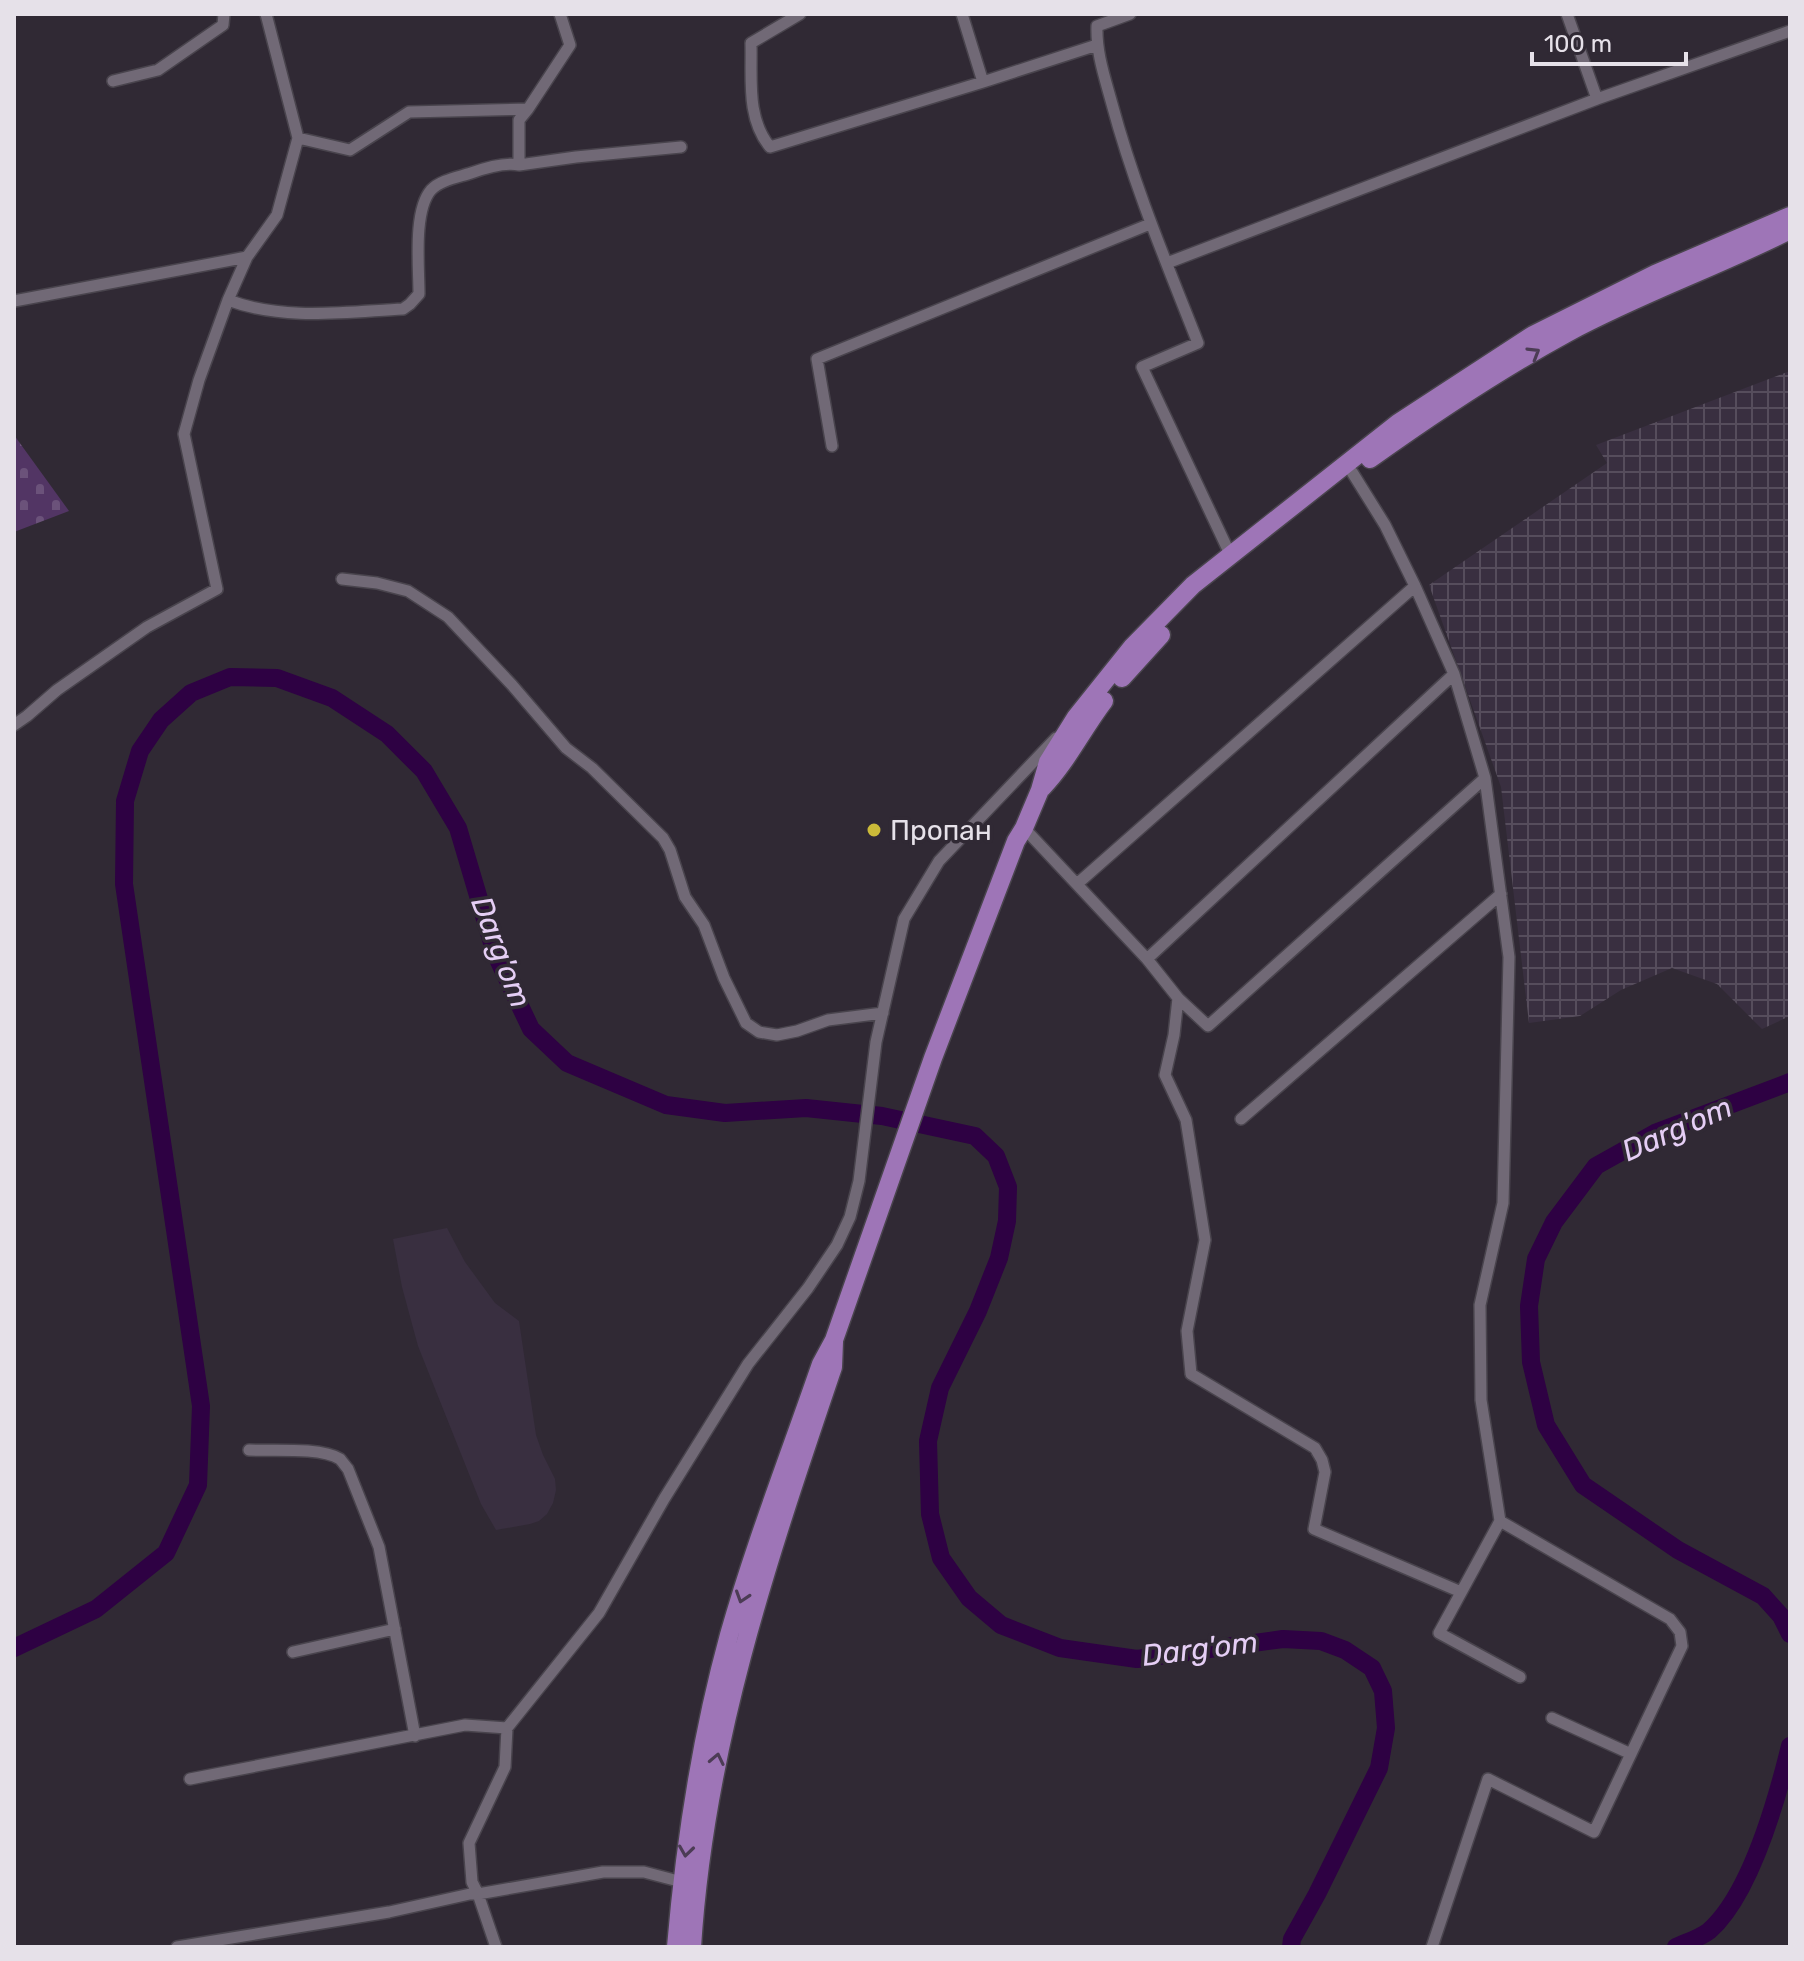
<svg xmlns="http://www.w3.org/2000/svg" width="1804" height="1961" font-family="Rubik,sans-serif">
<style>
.built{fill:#392f40}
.industrial{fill:url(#industrial-grid)}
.cemetery{fill:url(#cemetery-stones)}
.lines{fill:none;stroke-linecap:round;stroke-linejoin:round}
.river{stroke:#2e0143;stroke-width:18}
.street-casing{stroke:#49444d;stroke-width:14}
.primary-casing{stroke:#49444d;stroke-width:21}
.street{stroke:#716976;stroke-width:11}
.primary{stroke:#9e75b7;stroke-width:18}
.oneway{stroke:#4c3c55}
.poi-dot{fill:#cbba39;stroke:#302934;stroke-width:3}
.labels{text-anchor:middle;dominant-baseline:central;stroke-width:7;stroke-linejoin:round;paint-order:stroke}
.poi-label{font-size:28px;fill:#e6e1e9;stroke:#302934;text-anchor:start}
.water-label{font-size:30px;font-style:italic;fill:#e5cef5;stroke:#302934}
</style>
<defs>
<pattern id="industrial-grid" width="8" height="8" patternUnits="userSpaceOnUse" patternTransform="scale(2)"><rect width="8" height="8" fill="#392f40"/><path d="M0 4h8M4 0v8" fill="none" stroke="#564d5c"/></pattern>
<pattern id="cemetery-stones" width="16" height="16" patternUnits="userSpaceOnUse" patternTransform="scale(2)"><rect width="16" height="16" fill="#523564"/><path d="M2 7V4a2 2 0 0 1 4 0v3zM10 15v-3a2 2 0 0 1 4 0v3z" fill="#6b527a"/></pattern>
</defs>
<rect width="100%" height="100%" fill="#302934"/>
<path class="built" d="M447,1228L465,1262L495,1303L519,1321L536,1435L543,1455L555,1479L556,1490L553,1503L547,1514L539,1521L530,1524L496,1530L481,1504L418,1346L402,1287L393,1239Z"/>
<path class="industrial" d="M1790,371V1016L1762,1029L1717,984L1672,968L1621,990L1580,1016L1529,1023L1501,787L1429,585L1607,463L1596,445Z"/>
<path class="cemetery" d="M14,435L69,511L14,532Z"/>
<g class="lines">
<path class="river" d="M1790,1082L1655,1133L1596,1166L1554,1222L1536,1259L1529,1306L1531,1362L1546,1425L1583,1485L1678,1550L1763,1596L1781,1616L1790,1634
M14,1648L96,1609L166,1553L198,1485L201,1406L124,884L125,801L140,751L161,720L191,693L230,677L277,678L332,698L387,734L424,771L458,828L495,953L531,1029L567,1063L666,1105L725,1113L806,1108L882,1116L975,1136L996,1156L1008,1187L1007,1221L999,1258L978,1311L940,1388L928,1441L930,1514L941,1558L969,1598L1001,1625L1060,1648L1137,1659L1283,1639L1321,1641L1345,1650L1372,1668L1383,1691L1386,1728L1379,1768L1317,1894L1292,1939L1291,1947
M1676,1947C1687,1942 1700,1938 1709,1931C1750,1895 1777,1799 1790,1746"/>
<defs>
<path id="street" d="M800,14L751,43C752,78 746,118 770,147L983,82L1097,45
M962,14L983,82
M1130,14L1097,26C1096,53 1105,78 1112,104C1134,186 1167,264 1198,343L1142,367L1230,554
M1567,14L1597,99
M113,81L158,70L223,25L224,14
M298,138L350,150L409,112L528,109
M519,165V120L528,109L570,45L560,14
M1167,263L1597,99L1790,31
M228,300C283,321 345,312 403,309L410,304L419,294C419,267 413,211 431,190C440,180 459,177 471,173C485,168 504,162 519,165L576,157L681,147
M14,301L247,257
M832,446L817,359L1150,224
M1352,472L1385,525L1415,586L1454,674L1485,778L1509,957L1503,1203L1480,1305L1481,1400L1500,1521L1670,1619L1680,1632L1682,1646L1594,1832L1488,1779L1432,1947
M342,579L377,583L408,591L448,617L512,685L566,748L592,768L663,838L670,850L685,897L704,925L724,978L746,1023L759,1032L777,1035L797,1031L828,1020L883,1013
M14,725L27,716L57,690L147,627L217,589L184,434L199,380L228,300L247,257L277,215L298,138L266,14
M1024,828L1147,959L1178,998L1174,1035L1165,1075L1186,1120L1205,1240L1187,1331L1191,1374L1315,1448L1322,1460L1325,1472L1314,1529L1461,1592
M1077,884L1415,586
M1147,959L1454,674
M1178,998L1208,1026L1485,778
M1241,1119L1501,894
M249,1450C271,1451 321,1447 340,1459C341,1460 347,1468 348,1469L379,1547L415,1736
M1500,1521L1439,1633L1520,1677
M293,1652L395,1629
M1552,1718L1631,1754
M190,1779L465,1725L507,1728
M177,1947L389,1912L470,1894H478L603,1872H644L682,1882
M496,1947L478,1894L472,1882L469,1843L505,1767L507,1728L599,1613L664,1499L748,1364L808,1288L837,1245L850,1217L859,1181L876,1042L904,919L939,861L1056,738"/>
<path id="primary" d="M1370,459C1433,414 1499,370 1567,333C1639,294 1717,267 1790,230
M1122,678L1161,635
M1042,788C1067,762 1082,730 1104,701
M676,1947C685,1841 701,1737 729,1635C755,1543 790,1454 821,1364L834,1340L933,1058L1016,841L1024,828L1040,790L1048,762L1076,717L1132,647L1193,585L1398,423L1533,335L1655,274L1790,216
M692,1947C705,1743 768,1559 833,1367L834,1342"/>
</defs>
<use href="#street" class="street-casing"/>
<use href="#primary" class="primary-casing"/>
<use href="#street" class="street"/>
<use href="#primary" class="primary"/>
</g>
<defs><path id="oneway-chevron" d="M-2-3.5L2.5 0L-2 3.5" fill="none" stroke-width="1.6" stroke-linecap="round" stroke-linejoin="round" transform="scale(2)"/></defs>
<g class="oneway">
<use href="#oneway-chevron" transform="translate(1534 353) rotate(-31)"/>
<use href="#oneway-chevron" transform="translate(742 1597) rotate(108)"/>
<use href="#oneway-chevron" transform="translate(717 1759) rotate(-78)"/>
<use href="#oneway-chevron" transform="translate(686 1851) rotate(98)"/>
</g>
<circle class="poi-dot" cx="874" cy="830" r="8"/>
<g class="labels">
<g class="poi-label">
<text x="890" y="830">Пропан</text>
</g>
<g class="water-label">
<text transform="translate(501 952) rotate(69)">Darg'om</text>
<text transform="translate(1677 1129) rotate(-24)">Darg'om</text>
<text transform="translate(1200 1649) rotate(-7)">Darg'om</text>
</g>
</g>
<rect width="1804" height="1961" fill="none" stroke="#e6e1e9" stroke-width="32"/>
<path d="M1532 52v12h154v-12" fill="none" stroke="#e6e1e9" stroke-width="4"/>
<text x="1544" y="52" font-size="24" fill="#e6e1e9" stroke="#302934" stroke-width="6" paint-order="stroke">100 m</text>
</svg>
